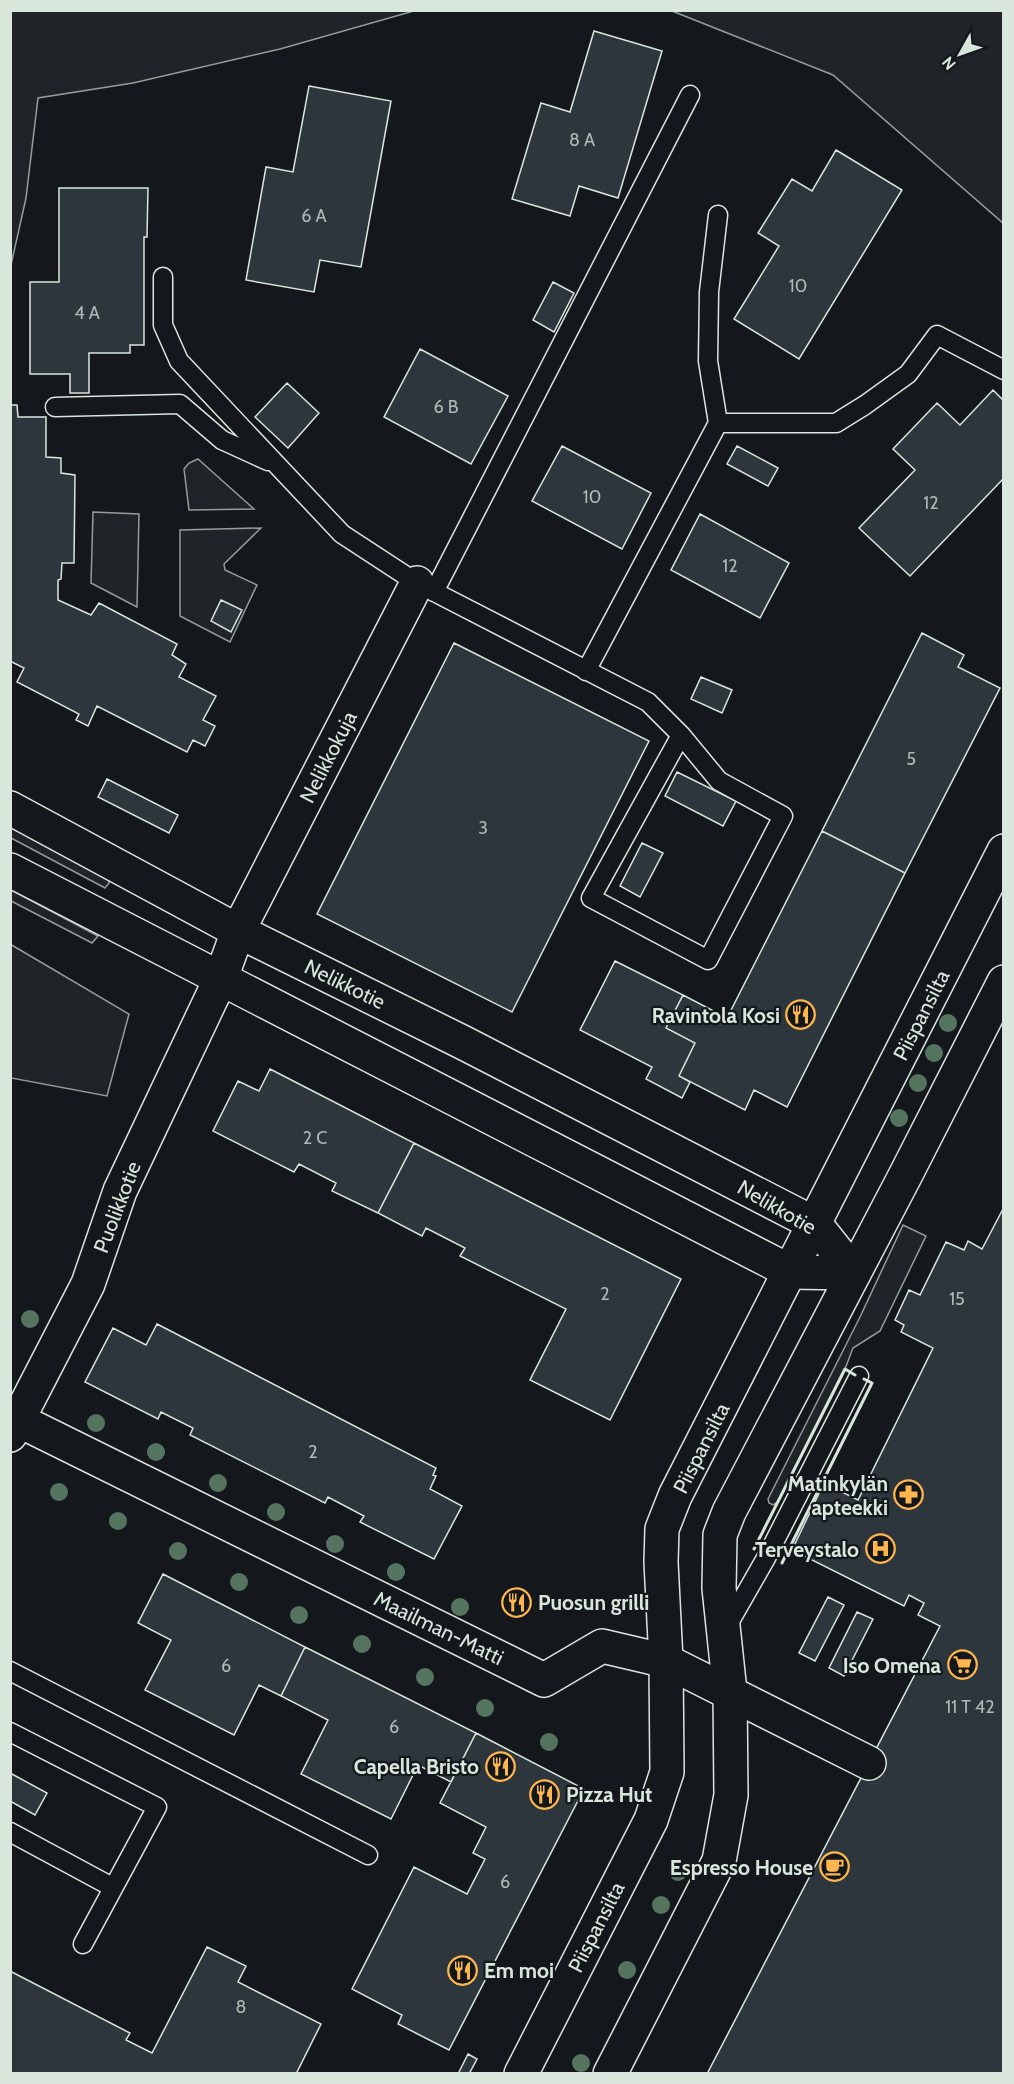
<svg xmlns="http://www.w3.org/2000/svg" width="1014" height="2084" font-family="Cabin,sans-serif">
<style>
.green{fill:#202428;stroke:#939e99;stroke-width:1.5}
.building{fill:#2c363c;stroke:#d8e6dc;stroke-width:1.5}
.lines{fill:none;stroke-linecap:round;stroke-linejoin:round}
.lane-casing{stroke:#d8e6dc;stroke-width:21}
.street-casing{stroke:#d8e6dc;stroke-width:36}
.primary-casing{stroke:#d8e6dc;stroke-width:36}
.lane{stroke:#14181c;stroke-width:18}
.street{stroke:#14181c;stroke-width:33}
.primary{stroke:#14181c;stroke-width:33}
.wall{stroke:#d8e6dc;stroke-width:3}
.tree{fill:#55745f}
.labels{text-anchor:middle;dominant-baseline:central;stroke-width:4.5;stroke-linejoin:round;paint-order:stroke}
.number-label{font-size:18px;fill:#adbab4}
.street-label{font-size:21px;fill:#d8e6dc;stroke:#14181c}
.poi-label{font-size:21px;font-weight:bold;fill:#d8e6dc;stroke:#14181c;text-anchor:end}
</style>
<rect width="100%" height="100%" fill="#14181c"/>
<path class="green" d="M11,10H414V11L280,49L133,83L38,98L26,198L11,265Z
M672,11H1003V223L833,75Z
M198,459L254,509L189,510L184,469L189,463Z
M93,512L139,514L137,607L91,583Z
M261,528L224,564L225,570L257,585L230,642L180,616V530Z
M10,827L109,877V883L105,888L11,838Z
M10,890H11L98,936L92,943L11,901Z
M10,944L129,1014L107,1096L11,1078Z
M903,1225L926,1236L880,1331L853,1348L845,1369L778,1502L773,1505L769,1503L768,1499L860,1317Z"/>
<path class="building" d="M594,31L662,51L618,198L579,186L570,216L512,199L541,103L570,112Z
M309,86L391,101L361,267L320,260L314,292L246,280L266,167L293,172Z
M836,150L902,190L799,359L734,319L779,246L758,233L792,179L812,191Z
M59,188H148L147,237H144V345H130V353H89V393H70V374H30V282H59Z
M553,282L574,293L554,332L533,320Z
M420,349L508,396L471,464L384,417Z
M287,383L319,413L288,448L255,417Z
M993,390L1004,401V478L910,576L859,528L915,470L893,449L937,403L960,425Z
M10,405H17L18,417H46V457L61,458V473L75,475L74,563H62L61,579L58,580V600L91,615L99,603L177,644L172,655L186,664L179,677L216,696L203,720L215,726L205,746L193,740L187,752L97,706L88,726L76,720L79,714L17,682L24,668L10,661Z
M562,446L651,493L622,549L532,501Z
M737,446L778,468L768,486L727,464Z
M700,514L789,563L760,618L671,570Z
M221,600L242,610L231,632L211,621Z
M922,633L964,655L958,667L1000,688L905,873L822,831Z
M454,643L649,741L512,1012L317,914Z
M701,677L732,690L722,713L691,699Z
M677,772L736,801L723,826L665,796Z
M107,779L178,815L169,833L98,797Z
M822,831L905,873L787,1107L754,1090L745,1110L679,1076L695,1043L666,1028L683,995L727,1018Z
M642,843L663,853L640,897L620,886Z
M615,961L683,995L666,1028L695,1043L679,1076L690,1082L682,1098L646,1079L652,1067L580,1030Z
M270,1069L414,1143L378,1213L332,1191L336,1183L299,1164L294,1172L213,1131L238,1081L259,1091Z
M414,1143L681,1279L610,1420L530,1380L566,1309L460,1256L465,1248L426,1228L422,1236L378,1213Z
M1004,1207V2074H707L940,1626L918,1615L924,1603L909,1595L904,1606L792,1550L824,1483L858,1500L933,1348L901,1332L904,1325L895,1320L909,1290L920,1295L946,1242L964,1250L968,1241L982,1249Z
M157,1324L436,1468L433,1475L436,1476L430,1489L462,1506L434,1559L360,1522L364,1516L328,1497L325,1503L190,1435L193,1428L161,1412L158,1419L85,1382L113,1328L146,1345Z
M163,1574L305,1647L281,1696L259,1685L234,1735L145,1690L171,1640L138,1623Z
M828,1597L844,1605L815,1661L799,1653Z
M857,1612L873,1619L844,1676L829,1668Z
M305,1647L476,1733L451,1782L418,1765L391,1819L301,1774L328,1720L281,1696Z
M476,1733L584,1789L449,2050L398,2024L402,2015L352,1989L414,1867L467,1894L485,1859L473,1853L486,1827L440,1803Z
M10,1773L47,1793L35,1815L10,1801Z
M207,1947L246,1966L238,1982L321,2024L296,2074H14L10,2072V1971L130,2033L126,2040L152,2053Z
M468,2054L477,2059L469,2074H458Z"/>
<g class="lines">
<defs>
<path id="lane" d="M163,277V325L179,361L342,534L417,583L648,702L681,735L591,898L708,960L783,816L719,781L681,735
M55,407L180,404L222,440L268,461
M718,423L708,361L709,292L718,215
M434,592L690,95
M586,671L718,423H836L865,405L908,374L937,335L1004,370
M726,1628L766,1558L859,1376
M10,1671L368,1855
M10,1732L157,1807L83,1944
M10,1832L112,1887"/>
<path id="street" d="M10,808L238,931L464,1043L815,1224L854,1273
M10,870L791,1272L854,1273
M10,1416L544,1680L602,1646L666,1661L869,1763
M10,1435L88,1284L120,1191L221,978L238,931L417,583"/>
<path id="primary" d="M521,2074L651,1820L667,1772L666,1661L661,1562L662,1529L675,1496L1004,851
M610,2074L719,1861L731,1795L730,1692L719,1588L720,1535L729,1512L905,1176L1004,982"/>
</defs>
<use href="#lane" class="lane-casing"/>
<use href="#street" class="street-casing"/>
<use href="#primary" class="primary-casing"/>
<use href="#lane" class="lane"/>
<use href="#street" class="street"/>
<use href="#primary" class="primary"/>
<path class="wall" d="M754,1549L845,1369L855,1375
M782,1563L872,1383L864,1379"/>
</g>
<g class="tree">
<circle cx="948" cy="1023" r="9"/>
<circle cx="934" cy="1053" r="9"/>
<circle cx="918" cy="1083" r="9"/>
<circle cx="899" cy="1118" r="9"/>
<circle cx="30" cy="1319" r="9"/>
<circle cx="96" cy="1423" r="9"/>
<circle cx="156" cy="1452" r="9"/>
<circle cx="218" cy="1483" r="9"/>
<circle cx="59" cy="1492" r="9"/>
<circle cx="276" cy="1512" r="9"/>
<circle cx="118" cy="1521" r="9"/>
<circle cx="335" cy="1544" r="9"/>
<circle cx="178" cy="1551" r="9"/>
<circle cx="396" cy="1572" r="9"/>
<circle cx="239" cy="1582" r="9"/>
<circle cx="460" cy="1607" r="9"/>
<circle cx="299" cy="1615" r="9"/>
<circle cx="362" cy="1644" r="9"/>
<circle cx="425" cy="1677" r="9"/>
<circle cx="485" cy="1708" r="9"/>
<circle cx="549" cy="1742" r="9"/>
<circle cx="678" cy="1872" r="9"/>
<circle cx="661" cy="1905" r="9"/>
<circle cx="627" cy="1970" r="9"/>
<circle cx="581" cy="2063" r="9"/>
</g>
<defs>
<symbol id="restaurant-ring" viewBox="-11 -11 22 22"><circle r="9.5" fill="#14181c" stroke="#ffb74d" stroke-width="1.5"/><path d="M-5-6h1v4h1v-4h1v4h1v-4h1v5L-1.5 .5V6h-2V.5L-5-1ZM5-6V6H3V1.5H1.5Q1.5-4 5-6Z" fill="#ffb74d"/></symbol>
<symbol id="pharmacy-ring" viewBox="-11 -11 22 22"><circle r="9.5" fill="#14181c" stroke="#ffb74d" stroke-width="1.5"/><path d="M-2-6h4v4h4v4h-4v4h-4v-4h-4v-4h4Z" fill="#ffb74d"/></symbol>
<symbol id="hospital-ring" viewBox="-11 -11 22 22"><circle r="9.5" fill="#14181c" stroke="#ffb74d" stroke-width="1.5"/><path d="M-5-5h3v3.5h4V-5h3V5h-3V1.5h-4V5h-3Z" fill="#ffb74d"/></symbol>
<symbol id="supermarket-ring" viewBox="-11 -11 22 22"><circle r="9.5" fill="#14181c" stroke="#ffb74d" stroke-width="1.5"/><path d="M-6-5.5h2.5l.6 2H6L4.5 2H-2.5L-4.4-4H-6ZM-1.5 3.2a1.3 1.3 0 1 0 .1 0ZM3 3.2a1.3 1.3 0 1 0 .1 0Z" fill="#ffb74d"/></symbol>
<symbol id="cafe-ring" viewBox="-11 -11 22 22"><circle r="9.5" fill="#14181c" stroke="#ffb74d" stroke-width="1.5"/><path d="M-5.5-4.5H6V0H3Q3 3.5 0 3.5H-2.5Q-5.5 3.5-5.5 0ZM3-3.2v2h1.7v-2ZM-6 4.5H4V6H-6Z" fill="#ffb74d"/></symbol>
</defs>
<g fill-rule="evenodd">
<use href="#restaurant-ring" x="784" y="998" width="33" height="33"/>
<use href="#pharmacy-ring" x="892" y="1478" width="33" height="33"/>
<use href="#hospital-ring" x="864" y="1532" width="33" height="33"/>
<use href="#restaurant-ring" x="500" y="1586" width="33" height="33"/>
<use href="#supermarket-ring" x="946" y="1648" width="33" height="33"/>
<use href="#restaurant-ring" x="484" y="1750" width="33" height="33"/>
<use href="#restaurant-ring" x="528" y="1778" width="33" height="33"/>
<use href="#cafe-ring" x="818" y="1850" width="33" height="33"/>
<use href="#restaurant-ring" x="446" y="1954" width="33" height="33"/>
</g>
<g class="labels">
<g class="number-label">
<text x="582" y="140">8 A</text>
<text x="314" y="216">6 A</text>
<text x="798" y="286">10</text>
<text x="87" y="313">4 A</text>
<text x="446" y="407">6 B</text>
<text x="592" y="497">10</text>
<text x="931" y="503">12</text>
<text x="730" y="566">12</text>
<text x="911" y="759">5</text>
<text x="483" y="828">3</text>
<text x="315" y="1138">2 C</text>
<text x="605" y="1294">2</text>
<text x="957" y="1299">15</text>
<text x="313" y="1452">2</text>
<text x="226" y="1666">6</text>
<text x="970" y="1707">11 T 42</text>
<text x="394" y="1727">6</text>
<text x="505" y="1882">6</text>
<text x="241" y="2007">8</text>
</g>
<g class="street-label">
<text transform="translate(328 757) rotate(-63)">Nelikkokuja</text>
<text transform="translate(345 984) rotate(26)">Nelikkotie</text>
<text transform="translate(921 1015) rotate(-63)">Piispansilta</text>
<text transform="translate(117 1207) rotate(-69)">Puolikkotie</text>
<text transform="translate(777 1207) rotate(30)">Nelikkotie</text>
<text transform="translate(701 1448) rotate(-63)">Piispansilta</text>
<text transform="translate(439 1628) rotate(26)">Maailman-Matti</text>
<text transform="translate(596 1927) rotate(-63)">Piispansilta</text>
</g>
<g class="poi-label">
<text x="780" y="1015">Ravintola Kosi</text>
<text x="888" y="1483">Matinkylän<tspan x="888" dy="24">apteekki</tspan></text>
<text x="859" y="1549">Terveystalo</text>
<text x="538" y="1602" text-anchor="start">Puosun grilli</text>
<text x="941" y="1665">Iso Omena</text>
<text x="479" y="1766">Capella Bristo</text>
<text x="566" y="1794" text-anchor="start">Pizza Hut</text>
<text x="813" y="1867">Espresso House</text>
<text x="484" y="1970" text-anchor="start">Em moi</text>
</g>
</g>
<rect width="1014" height="2084" fill="none" stroke="#d8e6dc" stroke-width="24"/>
<g transform="translate(960 54) rotate(230)" stroke="#14181c" stroke-width="4.5" paint-order="stroke">
<path d="M0-4.5L10 22L0 15L-10 22Z" fill="#d8e6dc"/>
<text y="-9" font-size="16" font-weight="bold" text-anchor="middle" fill="#d8e6dc">N</text>
</g>
</svg>
